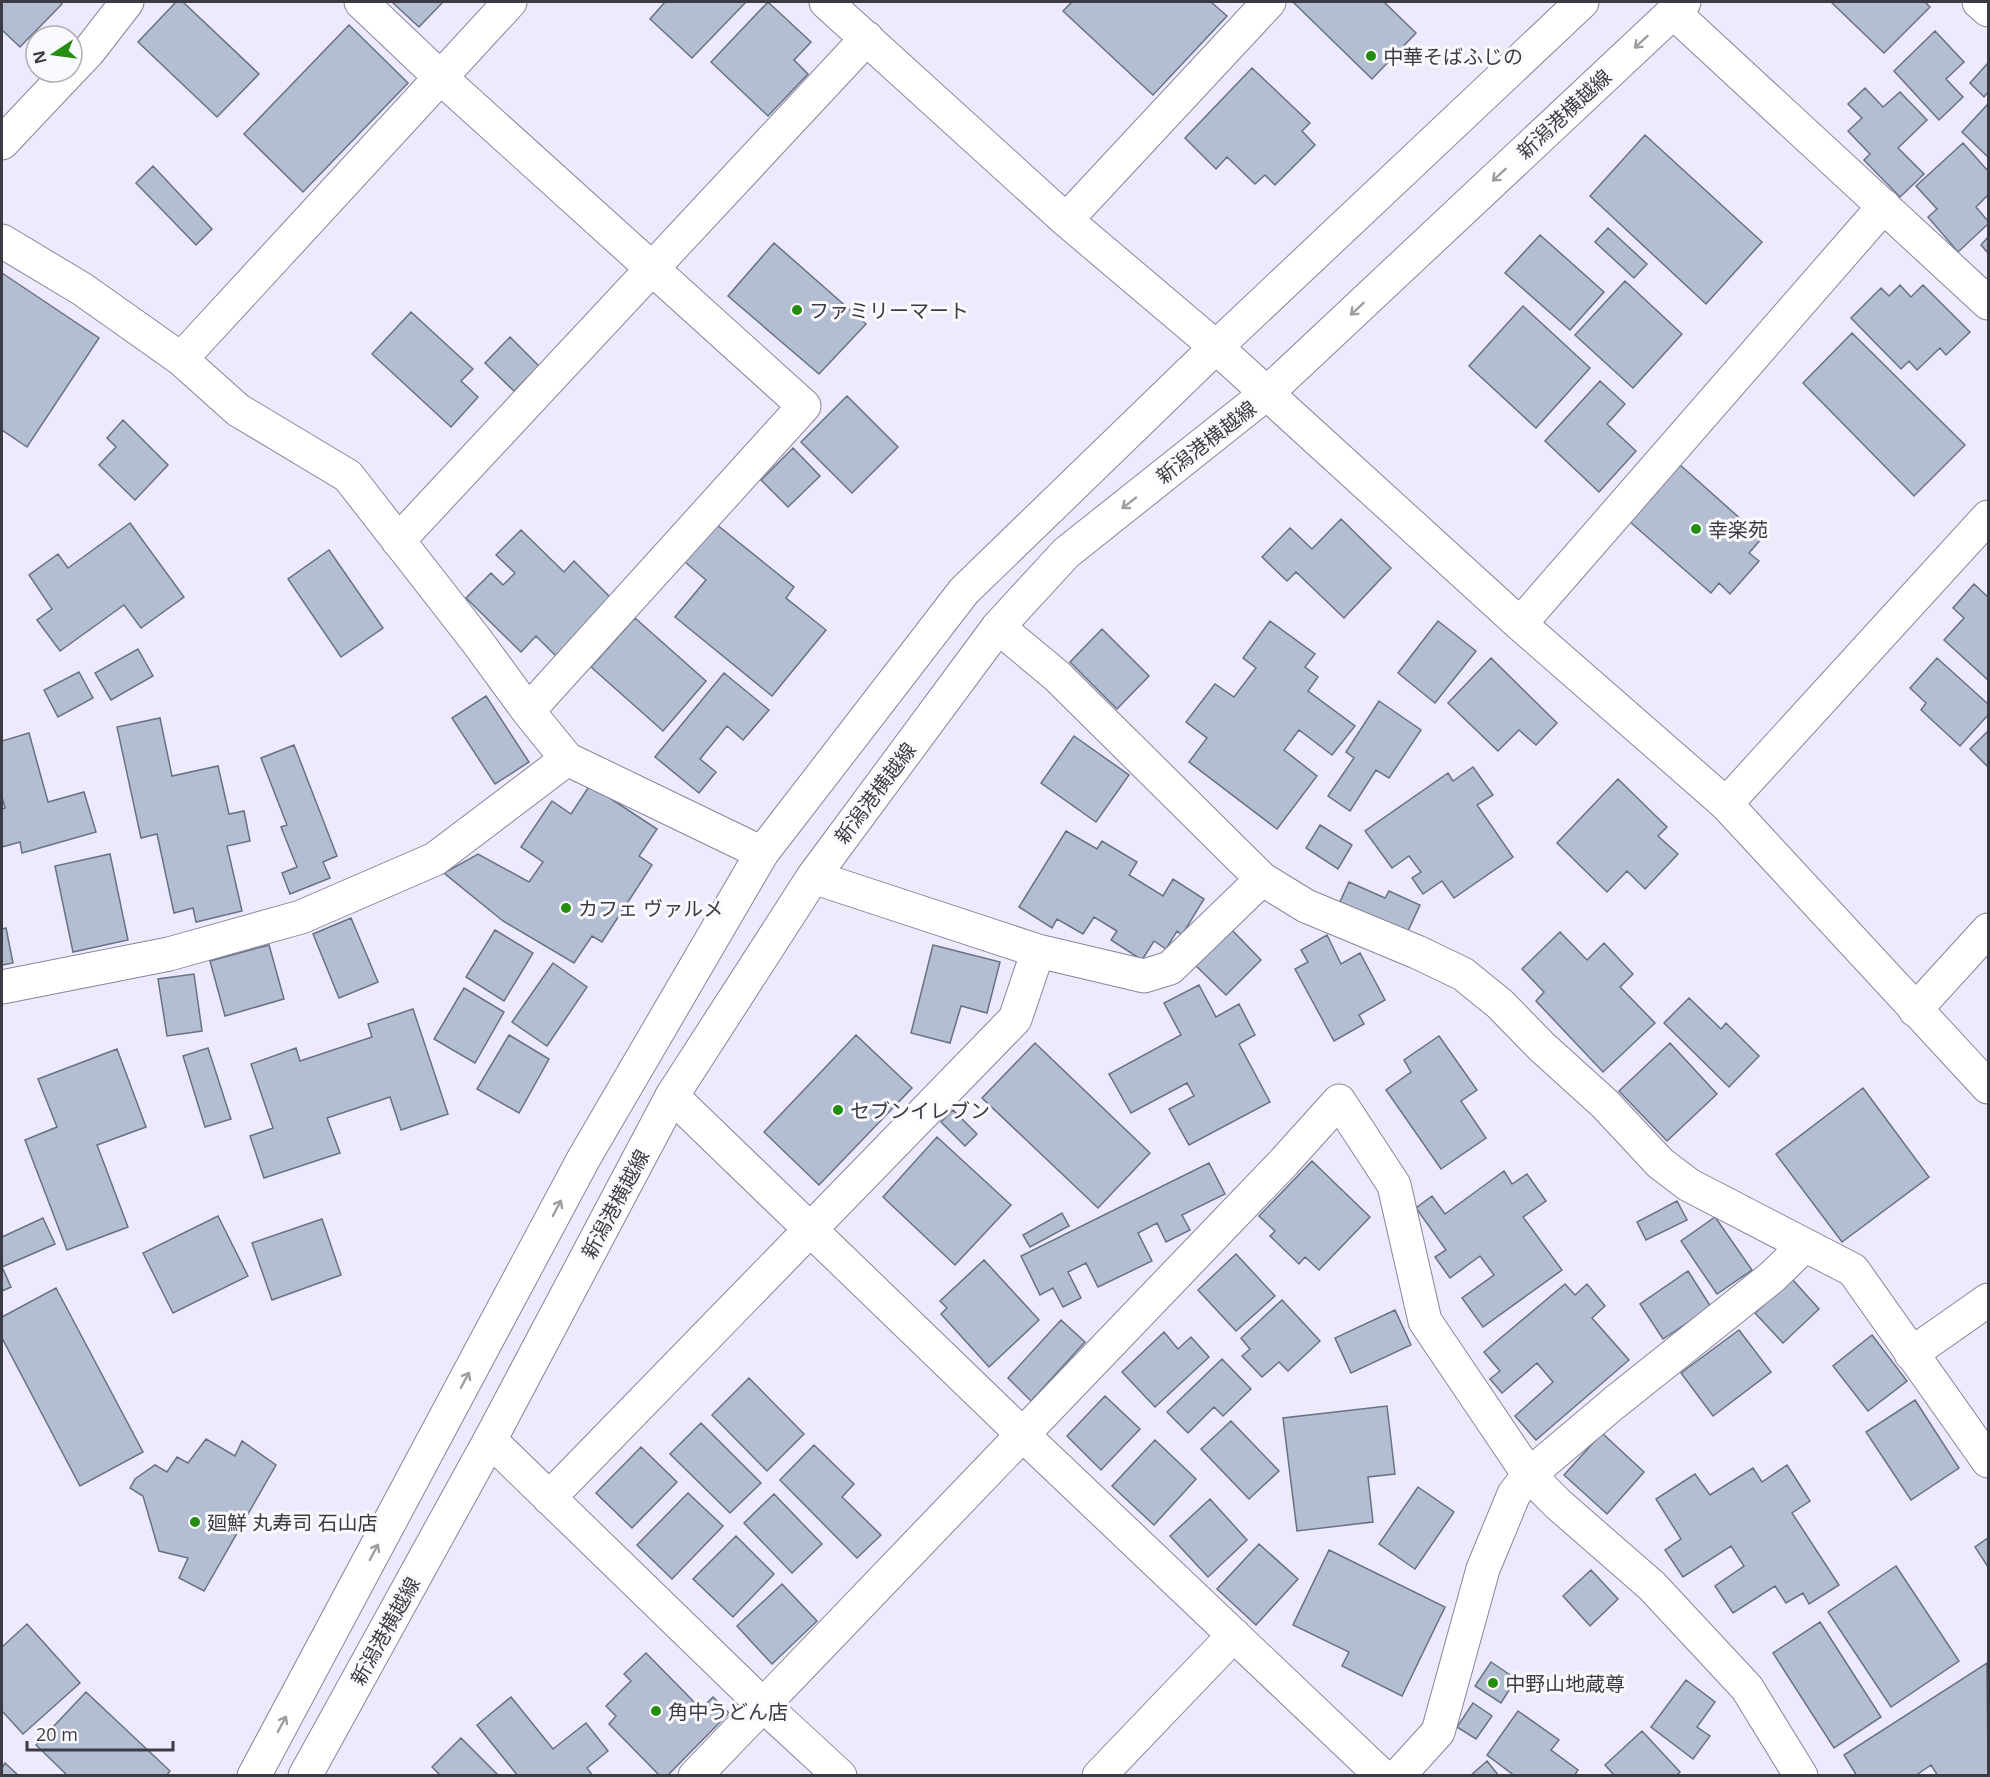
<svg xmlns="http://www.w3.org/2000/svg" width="1990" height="1777" font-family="'Open Sans','Noto Sans JP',sans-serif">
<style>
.building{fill:#b3bed3;stroke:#687285;stroke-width:1.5}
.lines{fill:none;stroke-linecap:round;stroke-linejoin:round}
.street-casing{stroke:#89859a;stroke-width:35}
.secondary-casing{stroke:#89859a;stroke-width:35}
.primary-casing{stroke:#89859a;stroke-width:35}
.street{stroke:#fff;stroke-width:33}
.secondary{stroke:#fff;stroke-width:33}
.primary{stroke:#fff;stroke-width:33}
.oneway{stroke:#9e9da2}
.poi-dot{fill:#258e0e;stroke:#fafafe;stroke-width:2}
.labels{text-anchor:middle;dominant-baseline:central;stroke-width:6;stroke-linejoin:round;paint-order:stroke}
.poi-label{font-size:20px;fill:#3c3b44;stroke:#fafafe;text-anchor:start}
.street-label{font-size:20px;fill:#3c3b44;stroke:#fafafe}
</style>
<rect width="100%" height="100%" fill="#edeafd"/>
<path class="building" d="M2,2H60L62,4L20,47L2,30Z
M176,2H183L259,74L217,117L138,42Z
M392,2H443L419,27Z
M665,2H746L692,58L650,19Z
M768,2L811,42L794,60L808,74L768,116L711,62Z
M1072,2H1211L1227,16L1153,95L1063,11Z
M1293,2H1384L1416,33L1372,79Z
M1831,2H1925L1930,7L1884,53Z
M349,25L408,83L303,192L244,134Z
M1935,31L1964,62L1946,79L1963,97L1939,120L1894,71Z
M1988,63V92L1984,97L1970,83Z
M1252,68L1310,123L1302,131L1315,145L1275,185L1265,175L1255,184L1227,157L1216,169L1185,138Z
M1865,88L1883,107L1900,92L1927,120L1898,148L1924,174L1900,197L1864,160L1870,154L1848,131L1862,118L1848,104Z
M1988,104V157L1962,132Z
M1645,135L1762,242L1706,304L1590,196Z
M1963,143L1988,171V195L1976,207L1988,221V224L1958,252L1928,217L1937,209L1916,186Z
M153,166L212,229L196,245L136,183Z
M1608,228L1647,264L1634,278L1595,242Z
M1540,235L1604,292L1570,330L1505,273Z
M1988,237V253L1981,245Z
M774,243L866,324L819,374L728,296Z
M2,273L99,338L27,447L2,430Z
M1625,281L1682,334L1633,388L1575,335Z
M1900,285L1911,297L1923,285L1970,332L1946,355L1940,348L1917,370L1909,361L1901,369L1851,318L1881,288L1889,296Z
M1523,306L1590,368L1536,428L1469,366Z
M411,312L473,369L461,381L478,397L451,427L372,354Z
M1852,333L1965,445L1914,496L1803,383Z
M510,337L539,366L514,391L485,363Z
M1600,381L1625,404L1607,424L1636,451L1599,492L1545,441Z
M847,396L898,447L852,493L801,442Z
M123,420L168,465L135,500L99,465L116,447L107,438Z
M793,448L820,476L788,507L761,480Z
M1679,464L1762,538L1749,553L1759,561L1730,594L1719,583L1711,593L1629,521Z
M1341,519L1391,568L1344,618L1296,572L1287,581L1262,557L1290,528L1312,549Z
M130,523L184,597L141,628L124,605L60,651L37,620L52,609L29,575L58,554L68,568Z
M716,524L794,587L786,598L826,630L772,696L675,617L706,580L685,562Z
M521,530L564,572L574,561L613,600L557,657L536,636L521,652L466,598L491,573L503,585L515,573L496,555Z
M329,550L383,628L341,657L288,579Z
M1974,584L1988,597V680L1944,640L1964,618L1953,608Z
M635,618L706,681L663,731L591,667Z
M1270,621L1315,654L1305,667L1318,677L1308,691L1355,726L1332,755L1299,730L1284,750L1317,776L1277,829L1189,762L1207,738L1186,722L1215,684L1234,697L1256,668L1243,658Z
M1438,621L1476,651L1435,703L1398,673Z
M1102,629L1149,676L1117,709L1070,662Z
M138,649L153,676L111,700L95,673Z
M1491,658L1557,723L1536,745L1519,730L1498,751L1448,703Z
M1937,658L1988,704V715L1960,746L1921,710L1926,703L1910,688Z
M79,672L93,698L58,717L44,690Z
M724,673L769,710L743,740L727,726L700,759L716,772L699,793L655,757Z
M486,696L529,762L495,784L452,718Z
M1379,701L1421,730L1389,778L1376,770L1350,811L1328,796L1354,758L1346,752Z
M160,718L172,776L218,766L229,814L244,811L250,841L227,846L242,911L196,922L193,908L174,913L157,834L141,838L117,727Z
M1988,731V767L1970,749Z
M29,733L48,802L84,792L96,832L22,853L20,842L2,847V809L5,808L2,797V741Z
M1074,736L1129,775L1096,822L1041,783Z
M294,745L337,856L323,862L330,878L290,894L282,873L297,867L281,827L287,825L261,758Z
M1473,767L1493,795L1477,805L1513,857L1454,898L1442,881L1423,894L1412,878L1421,872L1409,856L1392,868L1365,831L1448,773L1453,781Z
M1618,779L1667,827L1658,836L1678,854L1645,889L1627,871L1607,892L1557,843Z
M590,785L657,829L639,856L652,865L602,942L592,936L574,963L503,921L444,873L478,854L529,882L543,862L521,847L552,801L571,814Z
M1320,825L1352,845L1338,869L1306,848Z
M1066,831L1097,849L1102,841L1137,862L1129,875L1163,896L1173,879L1204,899L1182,935L1177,931L1166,949L1154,941L1142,960L1111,940L1117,931L1094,917L1083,934L1057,919L1052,928L1019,907Z
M110,854L128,940L73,952L55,866Z
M1349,882L1385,898L1389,891L1420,905L1407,933L1340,902Z
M351,918L378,982L339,998L313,934Z
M6,928L13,963L2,965V929Z
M1231,929L1261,960L1226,995L1195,965Z
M495,930L533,953L504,1001L466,977Z
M1560,932L1587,960L1604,943L1633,974L1620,987L1655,1023L1603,1072L1536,1001L1544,992L1522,969Z
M1327,935L1341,964L1360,953L1385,1000L1359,1015L1364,1024L1334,1041L1295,969L1308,962L1301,950Z
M269,945L284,999L225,1016L210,961Z
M933,945L1000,962L987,1013L961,1006L950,1043L911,1033Z
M553,963L587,987L547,1046L512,1022Z
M194,974L202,1031L167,1036L158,979Z
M1199,985L1216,1017L1239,1004L1255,1035L1239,1044L1270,1102L1189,1145L1169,1109L1194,1096L1187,1083L1131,1113L1109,1074L1181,1035L1164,1003Z
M464,988L504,1012L475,1063L434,1039Z
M1689,998L1721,1029L1726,1023L1759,1056L1729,1087L1664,1023Z
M413,1009L448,1114L401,1130L390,1097L327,1118L340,1153L264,1178L250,1136L273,1128L251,1064L296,1048L300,1061L372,1037L368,1024Z
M509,1035L549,1059L519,1113L477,1089Z
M856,1035L912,1088L819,1185L764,1132Z
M1439,1036L1477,1090L1461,1101L1486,1138L1441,1169L1386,1090L1411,1072L1404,1060Z
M1035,1043L1150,1153L1098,1208L982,1098Z
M1670,1043L1717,1094L1667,1141L1619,1091Z
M208,1048L231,1119L205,1127L183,1056Z
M117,1049L146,1127L97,1145L128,1227L67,1250L25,1140L57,1127L38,1079Z
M1863,1088L1929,1177L1842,1242L1776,1154Z
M953,1110L977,1134L965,1146L941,1122Z
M937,1137L1011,1205L955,1265L883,1197Z
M1312,1161L1370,1217L1319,1270L1305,1257L1299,1264L1270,1236L1275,1231L1259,1216Z
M1209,1163L1225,1194L1182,1215L1190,1230L1166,1242L1157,1223L1138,1233L1152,1261L1098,1287L1086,1263L1068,1272L1081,1298L1063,1307L1053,1288L1040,1295L1021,1256Z
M1504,1171L1512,1184L1527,1174L1546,1201L1523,1217L1562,1270L1483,1327L1462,1298L1494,1275L1480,1256L1450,1278L1435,1257L1446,1250L1416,1208L1432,1196L1445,1214Z
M1677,1201L1687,1220L1646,1240L1637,1222Z
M1062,1213L1069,1226L1030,1247L1023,1235Z
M218,1216L248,1276L173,1313L143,1253Z
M1715,1217L1752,1270L1717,1294L1681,1241Z
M43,1218L55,1244L2,1267L11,1287L2,1291V1237Z
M322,1219L341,1275L272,1300L252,1243Z
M1236,1254L1275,1296L1236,1331L1198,1290Z
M984,1260L1039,1320L989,1367L941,1314L947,1308L940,1301Z
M1688,1271L1711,1307L1663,1339L1640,1304Z
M1792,1279L1819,1309L1783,1343L1755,1313Z
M1565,1284L1575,1295L1587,1284L1605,1306L1592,1318L1629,1360L1536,1440L1515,1416L1553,1382L1537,1363L1502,1393L1490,1379L1500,1371L1484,1352Z
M56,1288L143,1452L80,1486L2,1338V1317Z
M1282,1300L1320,1341L1288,1371L1279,1362L1262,1377L1242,1356L1250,1349L1241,1338Z
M1395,1310L1411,1345L1351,1373L1335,1338Z
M1061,1320L1085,1342L1031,1401L1008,1378Z
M1739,1330L1771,1372L1713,1416L1681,1373Z
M1164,1332L1178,1349L1191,1337L1209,1357L1155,1407L1122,1372Z
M1872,1335L1907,1381L1868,1411L1833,1366Z
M1222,1359L1251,1389L1223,1416L1214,1407L1188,1433L1167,1412Z
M749,1378L804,1434L767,1471L712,1415Z
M1105,1396L1140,1429L1101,1470L1067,1436Z
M1915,1400L1959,1468L1911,1500L1866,1432Z
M1387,1406L1395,1474L1368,1477L1373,1522L1297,1531L1283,1418Z
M1231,1421L1279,1471L1249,1499L1201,1449Z
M701,1423L761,1483L730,1513L670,1454Z
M1602,1433L1644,1472L1607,1514L1564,1475Z
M206,1439L235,1456L242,1441L276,1465L204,1591L179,1578L188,1558L159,1551L143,1496L130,1488L135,1479L155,1465L167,1472L177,1457L188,1463Z
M1155,1440L1196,1479L1154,1525L1112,1486Z
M814,1445L854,1484L842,1497L881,1535L857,1558L780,1480Z
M641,1447L677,1482L632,1528L596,1493Z
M1787,1465L1810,1501L1792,1513L1839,1585L1809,1604L1803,1593L1786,1603L1775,1586L1733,1613L1715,1586L1744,1566L1731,1546L1683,1577L1665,1550L1681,1539L1656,1499L1695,1474L1710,1495L1753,1468L1762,1482Z
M1418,1487L1454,1512L1415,1569L1379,1544Z
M688,1493L723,1526L672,1579L637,1545Z
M774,1494L822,1544L792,1573L744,1523Z
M1210,1499L1247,1540L1208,1577L1170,1536Z
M736,1536L774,1574L733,1617L693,1579Z
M1988,1538V1567L1975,1547Z
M1259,1544L1298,1579L1256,1625L1217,1589Z
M1329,1550L1445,1607L1402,1696L1342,1666L1349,1652L1293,1625Z
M1896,1566L1959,1661L1891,1707L1828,1612Z
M1591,1570L1618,1599L1590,1626L1563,1596Z
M782,1584L817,1621L772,1664L737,1626Z
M1820,1622L1881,1717L1834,1748L1773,1653Z
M27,1624L80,1683L23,1734L2,1711V1647Z
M646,1653L701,1709L713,1697L729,1713L667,1776H660L609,1724L616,1716L606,1706L631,1681L624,1674Z
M1491,1662L1516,1679L1501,1703L1475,1686Z
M1987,1663L1988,1776H1938L1931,1765L1915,1776H1857L1844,1755Z
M1686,1680L1715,1702L1697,1727L1710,1736L1693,1759L1651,1727Z
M86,1692L170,1771L166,1776H68L36,1745Z
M511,1697L553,1749L586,1723L608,1751L587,1768L593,1776H518L477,1725Z
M1473,1703L1492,1716L1476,1739L1457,1727Z
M1518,1711L1559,1740L1551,1750L1578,1770L1574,1776H1515L1487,1755Z
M1642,1731L1680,1772L1676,1776H1615L1605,1765Z
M461,1738L499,1776H441L432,1767Z
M1487,1761L1499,1776H1470Z
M5,1763L19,1776H2V1768Z"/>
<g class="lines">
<defs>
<path id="street" d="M361,2L440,77L804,406L528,711
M1979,2L1988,10
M1673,12L1988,303
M72,69L89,51L127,2
M2,143L69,72
M1066,220L1269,2
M2,241L82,289L181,359L238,410L348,476L476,640L528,711L567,759L762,853
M181,359L510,2
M398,541L867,38
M1520,624L1884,206
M998,627L1057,676L1262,879L1306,906L1417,952L1463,974L1500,1004L1542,1047L1605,1104L1660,1163L1689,1185L1853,1270L1988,1461
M1726,804L1988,517
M813,877L1038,951L1144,976L1170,968L1262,879
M2,987L169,954L301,917L435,859L567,759
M1915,1010L1988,930
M672,1096L1023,1435L1382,1776
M1911,1354L1988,1300
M490,1440L763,1705L840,1776
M549,1498L1015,1019L1038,951
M695,1776L1284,1162L1339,1101L1394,1185L1425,1321L1529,1475L1558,1504L1652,1586L1747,1688L1801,1776
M1099,1776L1234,1635
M1398,1776L1438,1732L1483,1569L1514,1494L1529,1475L1614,1403L1772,1277L1804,1246"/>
<path id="secondary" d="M826,2L1066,220L1216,347L1520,624L1726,804L1988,1087"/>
<path id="primary" d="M254,1776L584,1158L762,853L964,591L1216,347L1582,2
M305,1776L490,1440L672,1096L813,877L998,627L1066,553L1266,394L1684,2"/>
</defs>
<use href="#street" class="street-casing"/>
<use href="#secondary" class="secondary-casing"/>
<use href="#primary" class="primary-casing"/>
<use href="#street" class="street"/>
<use href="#secondary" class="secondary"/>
<use href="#primary" class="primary"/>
</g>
<defs><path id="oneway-shaft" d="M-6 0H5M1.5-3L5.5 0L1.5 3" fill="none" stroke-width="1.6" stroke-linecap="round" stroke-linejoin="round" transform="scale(1.5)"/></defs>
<g class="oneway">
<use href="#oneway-shaft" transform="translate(1641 42) rotate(137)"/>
<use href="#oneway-shaft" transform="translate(1499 175) rotate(137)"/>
<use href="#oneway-shaft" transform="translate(1357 309) rotate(137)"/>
<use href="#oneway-shaft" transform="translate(1129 503) rotate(142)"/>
<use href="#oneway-shaft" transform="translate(557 1208) rotate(-62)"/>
<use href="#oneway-shaft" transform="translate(465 1380) rotate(-62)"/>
<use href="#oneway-shaft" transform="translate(374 1552) rotate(-62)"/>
<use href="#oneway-shaft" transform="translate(282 1724) rotate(-62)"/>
</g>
<g class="poi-dot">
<circle cx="1371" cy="56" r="6"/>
<circle cx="797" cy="310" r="6"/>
<circle cx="1696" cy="529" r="6"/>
<circle cx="566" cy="908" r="6"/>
<circle cx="838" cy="1110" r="6"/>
<circle cx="195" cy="1522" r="6"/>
<circle cx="1493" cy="1683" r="6"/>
<circle cx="656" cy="1711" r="6"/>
</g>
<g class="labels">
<g class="poi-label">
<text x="1383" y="56">中華そばふじの</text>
<text x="809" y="310">ファミリーマート</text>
<text x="1708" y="529">幸楽苑</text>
<text x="578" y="908">カフェ ヴァルメ</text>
<text x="850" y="1110">セブンイレブン</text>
<text x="207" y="1522">廻鮮 丸寿司 石山店</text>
<text x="1505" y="1683">中野山地蔵尊</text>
<text x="668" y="1711">角中うどん店</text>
</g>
<g class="street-label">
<text transform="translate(1564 114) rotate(-43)">新潟港横越線</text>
<text transform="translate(1206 442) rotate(-38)">新潟港横越線</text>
<text transform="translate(875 793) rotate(-53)">新潟港横越線</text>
<text transform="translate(615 1204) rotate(-62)">新潟港横越線</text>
<text transform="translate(385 1631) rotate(-61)">新潟港横越線</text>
</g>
</g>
<rect width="1990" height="1777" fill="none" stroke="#3c3b44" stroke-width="6"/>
<g transform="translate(54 54) rotate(257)"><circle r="28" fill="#fafafe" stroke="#aeaeb4" stroke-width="1.5"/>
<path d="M0-4.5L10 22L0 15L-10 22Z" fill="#258e0e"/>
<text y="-9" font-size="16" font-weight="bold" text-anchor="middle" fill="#3c3b44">N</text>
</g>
<path d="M27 1741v9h146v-9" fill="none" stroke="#3c3b44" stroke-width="3"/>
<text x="36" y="1741" font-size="18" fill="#3c3b44" stroke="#fafafe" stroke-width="4.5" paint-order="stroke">20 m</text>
</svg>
